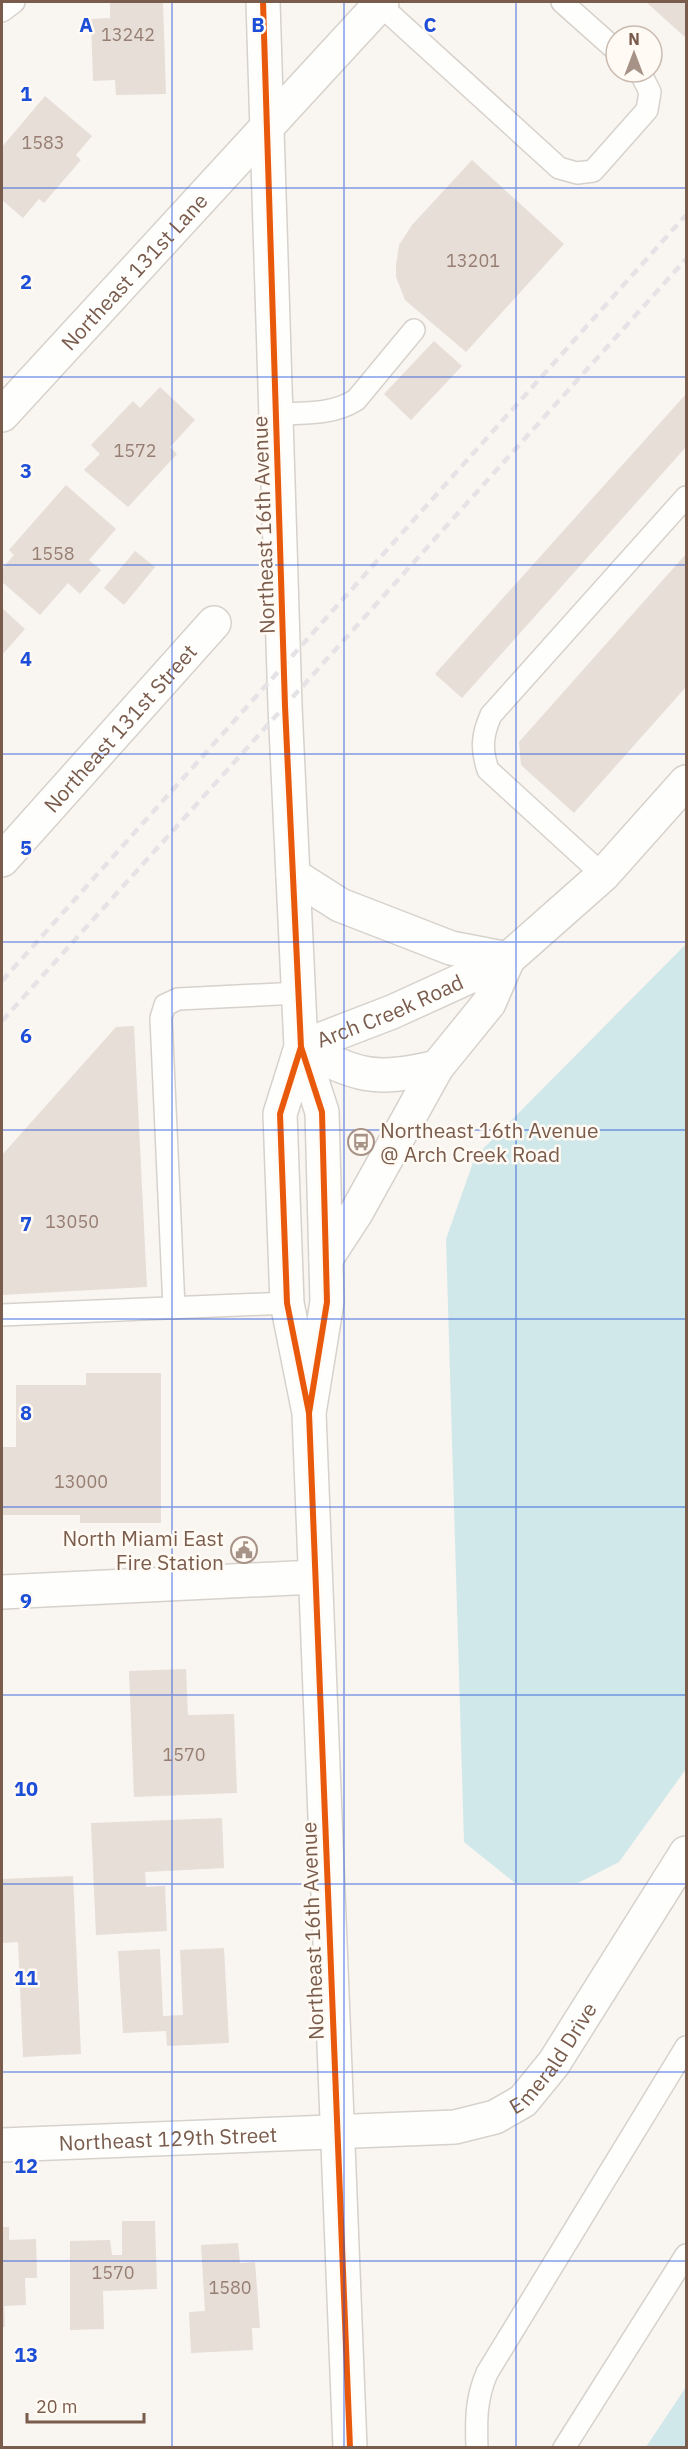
<svg xmlns="http://www.w3.org/2000/svg" width="688" height="2449" font-family="'IBM Plex Sans',sans-serif">
<style>
.water{fill:#d0e8ea}
.building{fill:#e6ded7}
.lines{fill:none;stroke-linecap:round;stroke-linejoin:round}
.service-casing{stroke:#d7d1cb;stroke-width:24}
.minor-casing{stroke:#d7d1cb;stroke-width:36}
.tertiary-casing{stroke:#d7d1cb;stroke-width:36}
.service{stroke:#fefefd;stroke-width:21}
.minor{stroke:#fefefd;stroke-width:33}
.tertiary{stroke:#fefefd;stroke-width:33}
.rail{stroke:#e6e3e7;stroke-width:4.5;stroke-dasharray:9 6;stroke-linecap:butt}
.cycleway-casing{stroke:#fffaf3;stroke-width:10}
.cycleway{stroke:#e8590c;stroke-width:6}
.grid{fill:none;stroke:#1d4ed8;stroke-width:1.5;stroke-opacity:0.55}
.labels{text-anchor:middle;dominant-baseline:central;stroke-width:5;stroke-linejoin:round;paint-order:stroke}
.number-label{font-size:18px;fill:#977e72}
.street-label{font-size:21px;fill:#7a5c4d;stroke:#fffaf3}
.poi-label{font-size:21px;fill:#7a5c4d;stroke:#fffaf3;text-anchor:start}
.grid-label{font-size:20px;text-anchor:middle;font-weight:bold;fill:#1d4ed8;stroke:#fffaf3;stroke-width:5;stroke-linejoin:round;paint-order:stroke}
</style>
<rect width="100%" height="100%" fill="#f9f5f0"/>
<path class="water" d="M686,944V1769L619,1862L578,1883H515L464,1842L446,1239L475,1157Z
M686,2386V2447H646L686,2387Z"/>
<path class="building" d="M110,2H163L166,94L116,95L115,80L93,81L91,19L110,18Z
M646,2H686V38Z
M45,96L92,136L76,155L81,160L44,203L39,199L23,218L2,200V147Z
M472,160L564,244L466,352L405,300L396,277V265L399,245L412,225Z
M434,341L462,366L411,420L384,394Z
M160,387L195,420L170,447L177,454L128,507L84,470L100,454L91,445L133,401L140,408Z
M686,394V447L462,698L435,674Z
M66,485L116,529L89,560L101,570L80,594L68,583L40,615L2,582V569L14,555L9,550Z
M135,551L155,567L124,605L104,588Z
M686,554V687L574,813L521,765L519,742Z
M2,608L25,629L2,655Z
M134,1026L147,1287L2,1295V1155L116,1027Z
M86,1373H161V1523H80V1515H2V1447H16V1385H86Z
M186,1669L188,1715L234,1714L237,1793L134,1797L129,1671Z
M222,1818L224,1868L145,1872L146,1887L165,1886L167,1931L96,1935L91,1823Z
M73,1876L81,2054L23,2057L18,1942L2,1943V1879Z
M224,1948L229,2043L167,2046L166,2031L123,2033L118,1951L160,1949L163,2016L183,2015L180,1950Z
M122,2221H155L157,2289L103,2291L104,2329L70,2330V2241L110,2240L112,2255H122Z
M2,2227H9V2240L36,2239L37,2278H25L26,2305L4,2306L5,2327H2Z
M238,2243L240,2263L255,2262L260,2328H252L253,2350L191,2353L189,2312L205,2311L201,2245Z"/>
<g class="lines">
<defs>
<path id="service" d="M562,2L616,50
M379,4L559,168L577,173L593,171L647,110L650,92L640,72
M2,11L14,2
M277,414C305,413 332,415 356,400L414,330
M603,875L488,770C481,749 482,735 491,715L686,497
M174,1308L161,1018L165,1005L178,999L299,993
M2,1315L287,1303
M477,2448C476,2420 476,2398 487,2373L686,2047
M564,2448L686,2255"/>
<g id="minor">
<path id="s1" d="M2,415L382,2"/>
<path id="s2" d="M2,860L214,623"/>
<path d="M293,875L340,905L451,948L508,959"/>
<path id="s3" d="M301,1047L392,1012L508,959L603,875L686,782"/>
<path d="M301,1047C359,1076 372,1082 437,1067"/>
<path d="M326,1259L356,1213L437,1067L489,1003L508,959"/>
<path d="M2,1592L315,1577"/>
<path id="s4" d="M2,2145L455,2127L495,2117L523,2101L554,2063L686,1853"/>
</g>
<path id="tertiary" d="M263,2L285,706L301,1047L322,1112L327,1302L309,1413
M301,1047L280,1114L287,1303L309,1413L350,2448"/>
</defs>
<use href="#service" class="service-casing"/>
<use href="#minor" class="minor-casing"/>
<use href="#tertiary" class="tertiary-casing"/>
<use href="#service" class="service"/>
<use href="#minor" class="minor"/>
<use href="#tertiary" class="tertiary"/>
<path class="rail" d="M2,981L686,215
M2,1021L686,259"/>
<defs>
<path id="cycleway" d="M263,2L285,706L301,1047L322,1112L327,1302L309,1413
M301,1047L280,1114L287,1303L309,1413L350,2448"/>
</defs>
<use href="#cycleway" class="cycleway-casing"/>
<use href="#cycleway" class="cycleway"/>
</g>
<path class="grid" d="M172,2V2448M344,2V2448M516,2V2448M2,188H686M2,377H686M2,565H686M2,754H686M2,942H686M2,1130H686M2,1319H686M2,1507H686M2,1695H686M2,1884H686M2,2072H686M2,2261H686"/>
<defs>
<symbol id="bus-ring" viewBox="-11 -11 22 22"><circle r="9.5" fill="#fffaf3" stroke="#a69286" stroke-width="1.5"/><path d="M-5-6H5V4H4V6H2V4H-2V6H-4V4H-5ZM-3.5-4V0h7V-4ZM-3.5 1.2v1.5H-2V1.2ZM2 1.2v1.5H3.5V1.2Z" fill="#a69286"/></symbol>
<symbol id="civic-ring" viewBox="-11 -11 22 22"><circle r="9.5" fill="#fffaf3" stroke="#a69286" stroke-width="1.5"/><path d="M-.6-6.5H3V-4.5H.6V-3L4-1V1h2V6H-6V1h2V-1L-.6-3ZM-1.2 2.5V6h2.4V2.5Z" fill="#a69286"/></symbol>
</defs>
<g fill-rule="evenodd">
<use href="#bus-ring" x="346" y="1127" width="30" height="30"/>
<use href="#civic-ring" x="229" y="1535" width="30" height="30"/>
</g>
<g class="labels">
<g class="number-label">
<text x="128" y="34">13242</text>
<text x="43" y="142">1583</text>
<text x="473" y="260">13201</text>
<text x="135" y="450">1572</text>
<text x="53" y="553">1558</text>
<text x="72" y="1221">13050</text>
<text x="81" y="1481">13000</text>
<text x="184" y="1754">1570</text>
<text x="113" y="2272">1570</text>
<text x="230" y="2287">1580</text>
</g>
<g class="street-label">
<text stroke="none"><textPath href="#s1" startOffset="195">Northeast 131st Lane</textPath></text>
<text transform="translate(263 525) rotate(-92)">Northeast 16th Avenue</text>
<text stroke="none"><textPath href="#s2" startOffset="177">Northeast 131st Street</textPath></text>
<text stroke="none"><textPath href="#s3" startOffset="96">Arch Creek Road</textPath></text>
<text transform="translate(312 1931) rotate(-92)">Northeast 16th Avenue</text>
<text stroke="none"><textPath href="#s4" startOffset="579">Emerald Drive</textPath></text>
<text stroke="none"><textPath href="#s4" startOffset="166">Northeast 129th Street</textPath></text>
</g>
<g class="poi-label">
<text x="380" y="1130">Northeast 16th Avenue<tspan x="380" dy="24">@ Arch Creek Road</tspan></text>
<text x="224" y="1538" text-anchor="end">North Miami East<tspan x="224" dy="24">Fire Station</tspan></text>
</g>
</g>
<g class="grid-label">
<text x="86" y="32">A</text>
<text x="258" y="32">B</text>
<text x="430" y="32">C</text>
<text x="26" y="101">1</text>
<text x="26" y="289">2</text>
<text x="26" y="478">3</text>
<text x="26" y="666">4</text>
<text x="26" y="855">5</text>
<text x="26" y="1043">6</text>
<text x="26" y="1231">7</text>
<text x="26" y="1420">8</text>
<text x="26" y="1608">9</text>
<text x="26" y="1796">10</text>
<text x="26" y="1985">11</text>
<text x="26" y="2173">12</text>
<text x="26" y="2362">13</text>
</g>
<rect width="688" height="2449" fill="none" stroke="#7a5c4d" stroke-width="6"/>
<g transform="translate(634 54)"><circle r="28" fill="#fffaf3" stroke="#cabbb1" stroke-width="1.5"/>
<path d="M0-4.5L10 22L0 15L-10 22Z" fill="#a69286"/>
<text y="-9" font-size="16" font-weight="bold" text-anchor="middle" fill="#7a5c4d">N</text>
</g>
<path d="M27 2413v9h117v-9" fill="none" stroke="#7a5c4d" stroke-width="3"/>
<text x="36" y="2413" font-size="18" fill="#7a5c4d" stroke="#fffaf3" stroke-width="4.5" paint-order="stroke">20 m</text>
</svg>
